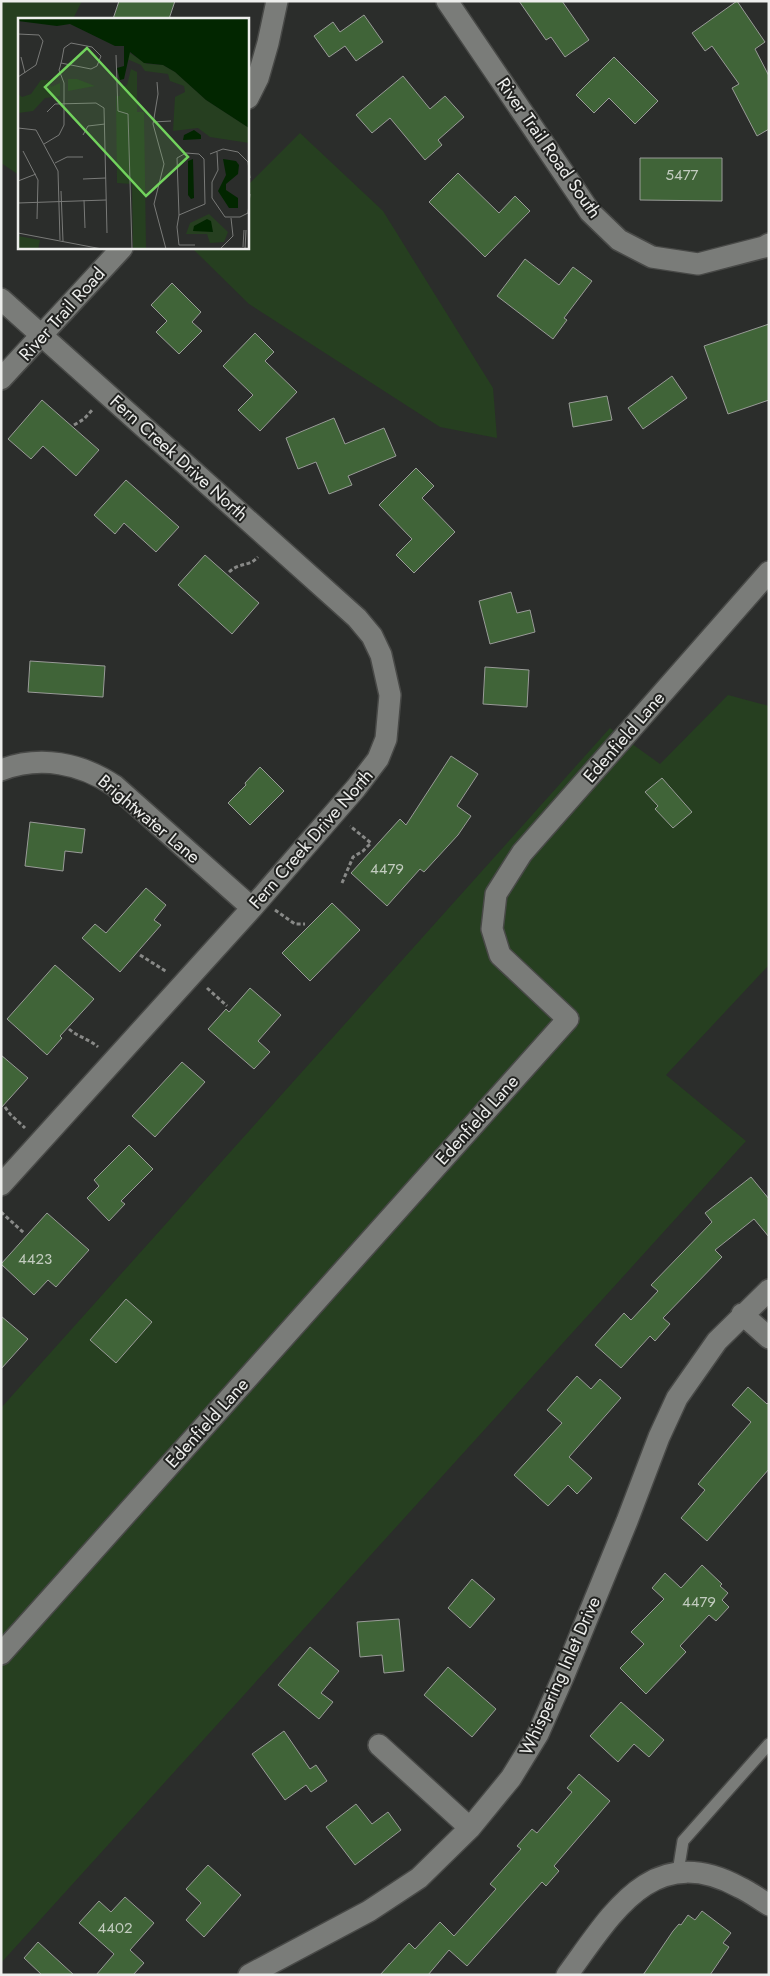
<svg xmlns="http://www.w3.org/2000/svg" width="770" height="1976" font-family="Jost,sans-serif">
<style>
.green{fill:#263f20}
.building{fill:#406438;stroke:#999b98}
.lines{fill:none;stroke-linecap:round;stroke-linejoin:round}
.service-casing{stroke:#484947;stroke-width:14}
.minor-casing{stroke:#484947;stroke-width:24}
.path{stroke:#888987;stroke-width:3;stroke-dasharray:4 2.5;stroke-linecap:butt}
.service{stroke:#7a7c79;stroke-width:11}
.minor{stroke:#7a7c79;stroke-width:21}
.labels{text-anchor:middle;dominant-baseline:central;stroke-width:4;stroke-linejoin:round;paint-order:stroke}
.number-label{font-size:15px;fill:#c2ccbf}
.street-label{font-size:18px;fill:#edeeec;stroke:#222321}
.inset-road{fill:none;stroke:#797a78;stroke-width:1}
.view{fill:#72d25d;fill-opacity:0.15;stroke:#72d25d;stroke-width:2.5}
.inset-edge{fill:none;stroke:#edeeec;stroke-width:2.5}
</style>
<rect width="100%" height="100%" fill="#2b2d2b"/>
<path class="green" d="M1,1H82L73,19H19V175L1,163Z
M300,133L383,211L493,388L497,438L440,427L249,304L192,248H248V185Z
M728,695L769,706V965L666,1075L746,1141L1,1963V1408L610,728L660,764Z"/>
<path class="building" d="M119,1H175L169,19H113Z
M519,1H562L589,40L565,57L551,37L546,40Z
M737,1L765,42L755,49L769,76V129L757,136L732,88L739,84L712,46L705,51L692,33Z
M364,15L383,42L356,61L345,46L329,57L314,36L333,22L340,32Z
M614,57L658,101L635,124L609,98L594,113L576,95Z
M403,76L430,109L445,96L464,117L438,140L442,145L425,160L390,118L372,133L356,115Z
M640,158H722V201L640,200Z
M458,173L499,213L515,196L530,211L485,257L429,202Z
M525,259L559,285L573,267L592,281L564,318L567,320L553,339L497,296Z
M172,283L201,312L192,322L202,331L179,354L156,332L167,321L151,305Z
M769,324V400L728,414L704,346Z
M255,333L274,352L265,361L297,392L260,431L238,410L253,395L223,366Z
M672,376L687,398L643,429L628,408Z
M607,396L612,420L573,427L569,403Z
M42,400L99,450L76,476L43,446L31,459L8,439Z
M334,418L345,444L384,428L396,456L348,476L352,485L329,494L316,462L298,469L286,438Z
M416,468L434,486L422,498L455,532L414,573L396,555L412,539L379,505Z
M126,480L179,527L156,552L124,523L115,534L94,515Z
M205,555L259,603L232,634L178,585Z
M511,592L517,613L530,610L535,632L490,644L479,601Z
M30,661L105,666L103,697L28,692Z
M485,667L529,670L527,707L483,704Z
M451,756L478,774L457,806L471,816L458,835L424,872L420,869L387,906L351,873L400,819L406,825Z
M260,767L284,791L250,825L228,803L246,785L245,783Z
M662,778L692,812L673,828L655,809L658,806L645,792Z
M30,822L85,829L82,853L65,851L63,871L25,866Z
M146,888L166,905L154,920L161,925L120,972L82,938L95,924L106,933Z
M332,903L360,930L310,981L282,953Z
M55,965L94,999L60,1036L62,1038L47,1055L7,1019Z
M250,988L281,1015L258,1041L270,1052L254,1069L208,1029L226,1009L229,1012Z
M1,1055L28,1078L1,1108Z
M182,1062L205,1082L155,1137L132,1116Z
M129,1145L153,1169L121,1201L125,1204L109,1221L87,1198L99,1186L94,1180Z
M751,1177L769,1199V1237L754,1219L715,1250L722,1257L663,1318L670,1324L655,1341L650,1336L621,1368L595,1345L624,1313L631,1320L658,1291L651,1285L712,1222L705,1213Z
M47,1213L89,1250L56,1287L48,1280L34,1295L1,1264Z
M126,1299L152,1322L116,1363L90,1340Z
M1,1316L28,1339L1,1369Z
M577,1376L591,1389L600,1379L621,1398L569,1457L592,1478L577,1494L568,1485L548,1506L514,1475L562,1423L547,1410Z
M748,1387L767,1404L769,1402V1469L707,1541L681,1518L705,1490L698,1484L751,1422L732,1405Z
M702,1565L722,1584L720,1586L728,1593L722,1600L729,1607L716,1621L709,1615L680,1646L686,1652L646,1694L620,1668L644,1644L631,1632L664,1599L652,1588L665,1573L681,1588Z
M472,1579L495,1599L470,1628L448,1608Z
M399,1619L404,1671L384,1673L382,1655L360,1657L357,1622Z
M310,1647L339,1671L321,1693L333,1702L319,1719L278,1685Z
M448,1667L496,1709L472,1737L424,1695Z
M621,1702L664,1740L649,1757L634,1744L618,1762L590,1736Z
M284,1731L310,1769L316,1765L327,1781L311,1792L306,1785L285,1800L252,1754Z
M579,1774L610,1801L554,1866L559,1871L546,1886L542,1882L467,1966L449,1950L428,1975H380L409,1943L415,1949L440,1922L454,1936L496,1889L490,1884L521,1849L517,1846L532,1829L537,1833L572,1792L567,1788Z
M356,1804L372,1824L388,1812L401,1830L355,1865L326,1827Z
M208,1865L241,1895L204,1937L186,1920L201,1903L186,1889Z
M125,1897L154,1923L130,1950L144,1963L133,1975H96L114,1954L79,1923L99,1901L111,1912Z
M702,1911L731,1933L723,1943L729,1947L710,1975H643L673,1931L679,1924L681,1925L688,1915L695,1920Z
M38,1942L74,1975H42L24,1958Z"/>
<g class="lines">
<defs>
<path id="service" d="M678,1872L683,1841L769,1744"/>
<path id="minor" d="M447,1L590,212L619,240L652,257L698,264L764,247L769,244
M248,98L258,78L268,43L277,1
M1,299L357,618L372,636L381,655L390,695L386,739L378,759L356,788L252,908L1,1185
M1,379L122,248
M1,770C40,755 81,763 115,786L252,908
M742,1314L769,1338
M1,1654L568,1019L500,955L492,929L496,894L522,853L769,572
M379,1745L470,1828
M249,1975L369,1911L419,1878L470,1828L511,1778L538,1734L564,1675L627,1521L659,1437L677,1398L717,1341L769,1290
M567,1975C612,1914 652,1840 739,1887C750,1892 759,1899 769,1905"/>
</defs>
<use href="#service" class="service-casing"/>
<use href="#minor" class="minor-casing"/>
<path class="path" d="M74,425L84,419L93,409
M229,572C240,562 249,567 258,557
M342,883L353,857L363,851L371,843L350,826
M275,910L295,924H305
M140,955L167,972
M207,988L227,1006
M69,1029C78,1037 89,1039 98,1047
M5,1107L10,1114L25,1128
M1,1212L24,1233"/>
<use href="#service" class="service"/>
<use href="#minor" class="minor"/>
</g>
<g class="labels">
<g class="number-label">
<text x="682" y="175">5477</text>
<text x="387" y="869">4479</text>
<text x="35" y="1259">4423</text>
<text x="699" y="1602">4479</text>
<text x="115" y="1928">4402</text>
</g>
<g class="street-label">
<text transform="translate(549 148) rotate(55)">River Trail Road South</text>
<text transform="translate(62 314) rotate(-48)">River Trail Road</text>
<text transform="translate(179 458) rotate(42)">Fern Creek Drive North</text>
<text transform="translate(624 737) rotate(-49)">Edenfield Lane</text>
<text transform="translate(149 819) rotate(40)">Brightwater Lane</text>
<text transform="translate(311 839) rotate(-49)">Fern Creek Drive North</text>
<text transform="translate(477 1120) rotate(-48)">Edenfield Lane</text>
<text transform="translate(207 1423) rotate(-48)">Edenfield Lane</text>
<text transform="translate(560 1676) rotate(-66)">Whispering Inlet Drive</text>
</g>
</g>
<g transform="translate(18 18)">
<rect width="231" height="231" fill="#2b2d2b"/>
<path d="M110,34L129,46L145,47L157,54L188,82L231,110V125L192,119L180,110L155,113L157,79L167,74L166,68L152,63L150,56L127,53L123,47L109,41ZM113,51L119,54V94H126L128,231H115L114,166L99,165L98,78H102V70L109,67ZM50,61H59L77,68L50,73ZM23,62H31L33,69L42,65V78L27,80L15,93L0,95V76L4,79L13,76ZM191,196L210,214L206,224L192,225L189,216H168L172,205ZM0,218L22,222L20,231H0Z" fill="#263f20"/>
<path d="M0,0H231V110L188,82L157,54L145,47L126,45L112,34L106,61L102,62L99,50L106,48V28H97L52,6L39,8L0,3ZM176,112L183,117V121L165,122L166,117ZM175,141L176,180L173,181L170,177V143ZM205,141L218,143L221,147L220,156L208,166V172L220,180V190H211L200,173L208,157ZM189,201L193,203L195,214L175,213L176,208Z" fill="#022600"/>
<path class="inset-road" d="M0,16L21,17L25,23L18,47L0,59M98,37L100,93L110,96L114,231M3,39L7,55M139,64L140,76L135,106L146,146L136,186L148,231M29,94L37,86L78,85L86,90L89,215M135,104L153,103M0,110L18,112L40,153L42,222M65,117L70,108L87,106M26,126L41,117L46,107V65L41,52L42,49L44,41L46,30L53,25L74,29L83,38L79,48L73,51L43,45M5,133L20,162L19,201M199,134L200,152L194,164V180L207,199H222L230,195L232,176M192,136L205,131L220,134L230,144L232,160M37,145L49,139H65M65,161L88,160M0,163L18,156M43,173L45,223M66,182L67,210M0,185L88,182M161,197L159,140L168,135L181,136L186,141L187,186L161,197L159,209L161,227H177M0,215L84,231M225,229L226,212M203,230L215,218L213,200M227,231L228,212"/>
<path class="view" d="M69,30L170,139L128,178L27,69Z"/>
<rect width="231" height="231" class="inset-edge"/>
</g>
<rect width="770" height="1976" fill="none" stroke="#edeeec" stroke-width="5"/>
</svg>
